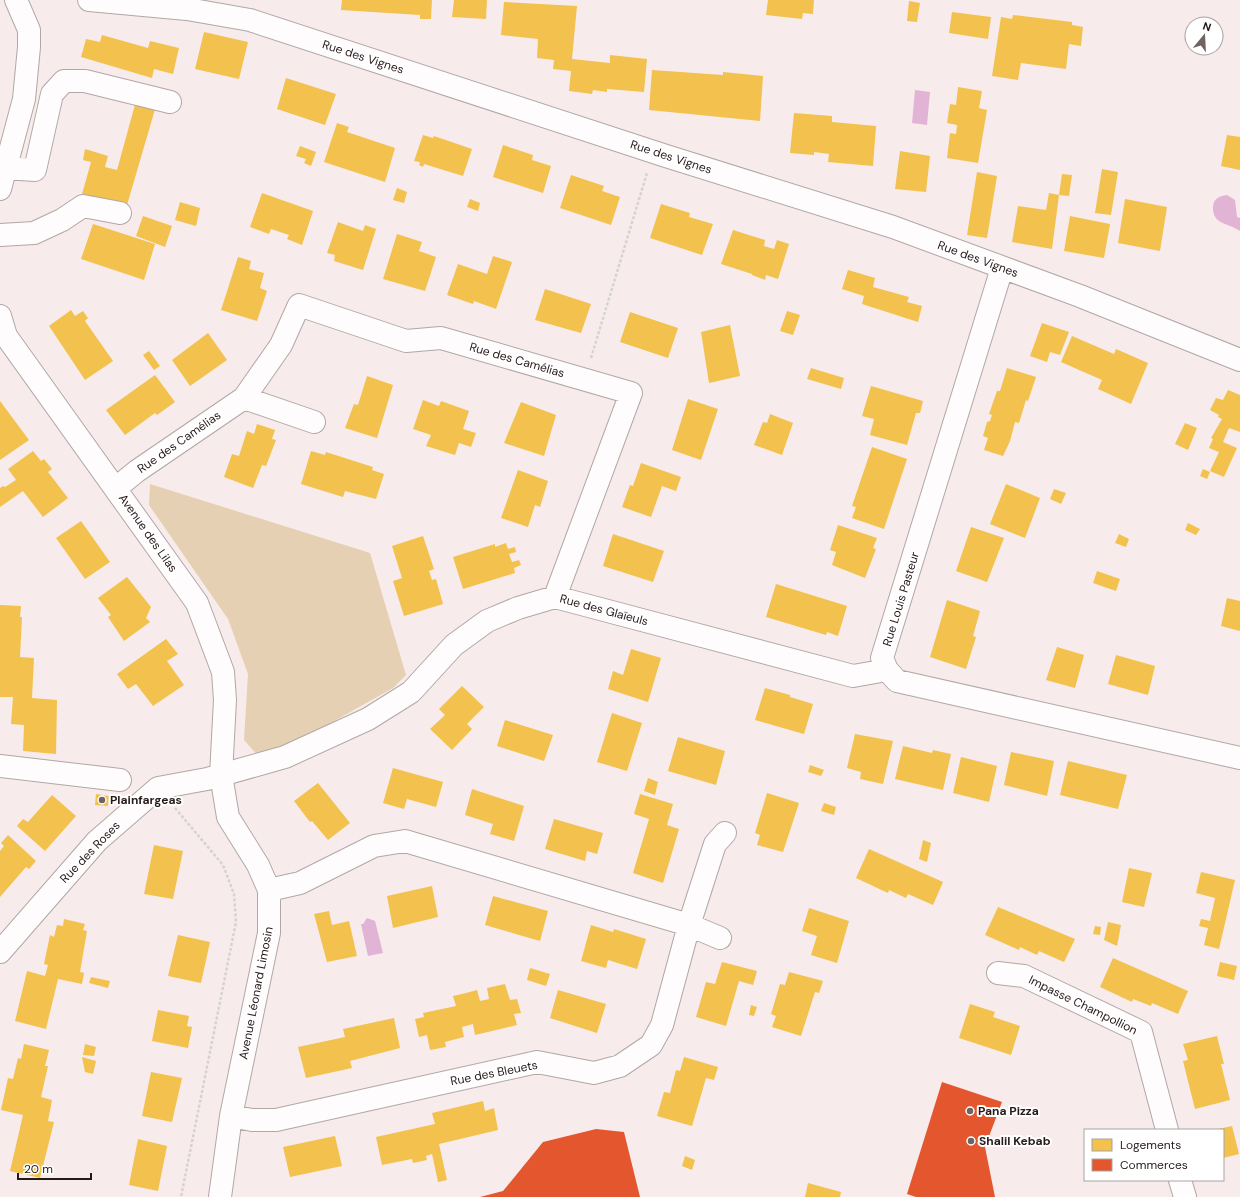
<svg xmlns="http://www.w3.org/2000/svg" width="1240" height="1197" font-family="'DM Sans',sans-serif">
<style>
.green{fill:#e6d0b3}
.water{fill:#e1b3d4}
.homes{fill:#f2c14e}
.shops{fill:#e4572e}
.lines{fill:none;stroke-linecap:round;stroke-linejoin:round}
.minor-casing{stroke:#b1a7a6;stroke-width:24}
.path{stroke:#d6d2d2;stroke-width:2.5;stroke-dasharray:3 2;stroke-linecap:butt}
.minor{stroke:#fefcfc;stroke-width:22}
.poi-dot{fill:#6f6462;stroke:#fff;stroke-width:1.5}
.labels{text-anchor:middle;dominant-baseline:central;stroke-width:4;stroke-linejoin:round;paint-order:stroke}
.street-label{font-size:12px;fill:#261a19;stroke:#fff}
.poi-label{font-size:12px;font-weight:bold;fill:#261a19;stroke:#fff;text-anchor:start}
</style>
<rect width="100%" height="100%" fill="#f7eceb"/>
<path class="green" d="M150,484L370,553L406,675L393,688L281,751L259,757L244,740L248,674L228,619L149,505Z"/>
<path class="water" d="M915,90L930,92L927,125L912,123Z
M1227,195L1235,200L1237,217L1240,218V231C1227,222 1212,225 1213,206C1214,198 1220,196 1227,195Z
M367,918L375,921L383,953L368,956L361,924H363Z"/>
<path class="homes" d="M342,0H432L431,19H420V15L341,10Z
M454,0H487L486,19L452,17Z
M768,0H814L813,14L803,13L802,19L766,15Z
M909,1L920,3L917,22L907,21Z
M504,2L577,6L572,59L610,63V55L647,59L644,92L607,89V92L593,90L592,94L569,91L571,71L553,69L554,60L537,58L538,39L501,35Z
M952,12L991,17L988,39L949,33Z
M1013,15L1072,22V25L1083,27L1081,46L1069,44L1066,69L1021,63L1018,80L992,76L1001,17L1012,19Z
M204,32L248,42L239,79L195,69Z
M102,35L148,48L150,41L179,48L173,74L154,69L152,78L81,57L86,39L100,42Z
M652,70L723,75V72L763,76L760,121L649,110Z
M286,78L336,94L325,125L277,109Z
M958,87L982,91L979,108L987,110L978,163L947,158L950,133L956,134L957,125L947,123L950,104L956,105Z
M136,101L156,106L127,205L82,194L91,162L83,160L85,149L108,156L105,167L117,170Z
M794,113L832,116V122L876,126L873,166L828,162L829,154L814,152V155L790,153Z
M337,123L349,127L347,132L395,148L385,182L324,162Z
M423,135L433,138L434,136L472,149L463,176L424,164L423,167L419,165L420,162L414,161Z
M1227,135L1240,137V170L1221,166Z
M503,145L533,155L532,160L551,166L543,193L493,177Z
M300,146L316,152L311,166L304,163L306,159L296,156Z
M900,151L930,156L926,192L895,189Z
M1102,169L1118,172L1111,215L1095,213Z
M977,172L997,176L987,238L967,235Z
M1062,174L1072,175L1069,196L1059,195L1052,249L1012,242L1018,206L1046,210L1049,193L1059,195Z
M571,175L604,186L602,191L620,197L611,225L560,208Z
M397,188L407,192L404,203L393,200Z
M262,193L313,211L302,245L287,239L289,235L271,229L269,234L250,227Z
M470,199L480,203L478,211L467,207Z
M1125,199L1167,207L1160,251L1118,243Z
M180,202L200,208L196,226L175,220Z
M661,204L690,213L689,217L713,224L702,255L650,238Z
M143,216L172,226L165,247L136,236Z
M1070,216L1110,224L1104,258L1064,251Z
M338,222L363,231L365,225L376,229L363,270L334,261L335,255L327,253Z
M93,224L155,244L144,280L81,259Z
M733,230L765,240L764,246L774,249L777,240L789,244L778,279L766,275L765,280L752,275V274L721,264Z
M397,234L422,242L419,251L436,257L425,291L383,279Z
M493,256L512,262L496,309L474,301L473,304L447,295L458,264L487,274Z
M238,257L251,261L249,269L264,273L260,288L267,291L257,321L221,310Z
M848,270L875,278L873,287L909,297L907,302L922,306L918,322L862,304L864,296L842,289Z
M545,289L591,304L581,333L535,320Z
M71,310L75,316L83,311L88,318L85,321L113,361L85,380L49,326Z
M787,311L800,315L793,335L780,331Z
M630,312L678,328L668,358L620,342Z
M1042,323L1069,332L1060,355L1050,352L1047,362L1030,356Z
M730,325L740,376L709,383L701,332Z
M208,333L227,360L190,386L172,360Z
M1072,336L1114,354L1116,349L1148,363L1131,404L1098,389L1102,380L1061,362Z
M149,351L160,366L154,370L143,355Z
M811,368L844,378L841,389L807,379Z
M1007,368L1036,377L1028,401L1026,400L1019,423L1015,422L1010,441L1003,456L984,450L988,438L983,436L987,422L990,421L992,415L989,414L997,391H1000Z
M155,375L175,402L157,415L155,413L125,435L106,410Z
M367,376L393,385L377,438L345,428L354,404L358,405Z
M871,386L923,401L920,413H916L907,445L870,435L874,419L862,416Z
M1228,390L1240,395V432L1229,428L1223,442L1237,448L1224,477L1210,471L1219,452L1209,448L1213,439L1211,438L1222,419L1218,417L1219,415L1210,410L1216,398L1223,400Z
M688,399L718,409L701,460L672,450Z
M423,400L439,406L441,401L469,411L463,429L476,433L471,447L459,443L455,455L426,446L431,435L413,429Z
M0,401L29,440L0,460Z
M521,402L556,415L544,456L504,443Z
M770,414L793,423L782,455L754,445L763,422L767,423Z
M1185,423L1197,428L1188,450L1175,444Z
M257,424L275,430L272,439L276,440L266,466L262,465L253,488L224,477L232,454L239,456L247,431L254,434Z
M872,447L907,459L884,529L852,518L856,507L852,506Z
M33,451L41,461L44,459L52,469L48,472L68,498L43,517L23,491L0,507V488L3,486L5,487L16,480L8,469Z
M311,451L325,455L326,452L373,467L372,470L384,474L376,499L345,491L343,497L301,484Z
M641,463L681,477L676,491L662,486L651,517L622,507L630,485L633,486Z
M1203,469L1210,472L1207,479L1200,476Z
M518,470L548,481L540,507L535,505L528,527L501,518Z
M1006,484L1040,498L1025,538L990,524Z
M1054,489L1066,493L1061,504L1050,499Z
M81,521L110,562L85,579L56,538Z
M1188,523L1200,529L1196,535L1185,530Z
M838,525L877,538L873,548L876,549L865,578L832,565L836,552L830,550Z
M971,527L1004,538L987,582L956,571Z
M613,534L664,551L653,582L603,566Z
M1119,534L1129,539L1126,547L1115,543Z
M423,536L434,569L429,571L432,580L436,579L443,604L404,616L393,581L402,578L392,546Z
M506,543L508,549L515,547L516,552L509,554L512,562L519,560L521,565L514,568L515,573L463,589L453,557L495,544V547Z
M1097,571L1120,579L1116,591L1093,583Z
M127,577L151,607L146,618L150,622L124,641L108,617L111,615L98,598Z
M776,584L847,606L838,636L827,632L826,635L766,617Z
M1227,598L1240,601V631L1221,626Z
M947,600L980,611L973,636L976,637L966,669L930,657Z
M0,605L21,606L20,617H22L20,657L34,658L32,698L57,700L56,754L23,751L24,725L11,724L13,697H0Z
M166,639L178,654L167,661L184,685L153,706L136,684L128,689L117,674Z
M1057,647L1084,655L1075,688L1046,680Z
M631,649L661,658L648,702L608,689L613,671L623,675Z
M1116,655L1155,666L1148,695L1108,684Z
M462,686L484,707L467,724L472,729L452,750L430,729L445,715L439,709Z
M765,688L790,695V697L813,704L804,734L755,720Z
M612,713L642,723L627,771L597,762Z
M505,720L553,735L544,761L497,746Z
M855,734L893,741L883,784L860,779L861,772L847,768Z
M678,737L725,751L716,785L668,771Z
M903,746L932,753L933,750L951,754L943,790L895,779Z
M1011,752L1054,761L1047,796L1004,785Z
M961,757L997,766L989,802L953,793Z
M1068,761L1127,775L1118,809L1060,795Z
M810,765L824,770L821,776L808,772Z
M393,768L443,782L436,807L407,799L404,809L383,803Z
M648,778L658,782L655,795L644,791Z
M318,783L350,823L328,840L312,821L310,822L294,801Z
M472,789L524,806L514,841L490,834L493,824L465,815Z
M767,793L799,803L783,852L757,845L760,835L755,833Z
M96,794L109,796L108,806L95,805Z
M640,794L673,804L667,825L679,829L663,883L633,873L649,819L634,814Z
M52,795L76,816L45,851L17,826L23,819L28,822Z
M824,803L836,807L834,815L821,811Z
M554,819L603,833L597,854L587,851L585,861L545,849Z
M8,835L36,861L29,869L26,867L0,897V851L4,846L1,843Z
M923,840L931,843L927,862L919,859Z
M154,845L183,851L173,899L144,894Z
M869,849L943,882L933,905L908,894L906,898L889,890L888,893L856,878Z
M1129,868L1152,873L1144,907L1122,902Z
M1201,872L1235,880L1219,949L1204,945L1208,928L1199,926L1201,919L1210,921L1215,898L1196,893Z
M432,886L438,917L393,928L387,896Z
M493,896L548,911L540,941L485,925Z
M998,907L1075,939L1064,962L1039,951L1037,955L1020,947L1019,950L985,935Z
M809,908L849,921L837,963L811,955L817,936L802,931Z
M329,911L332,925L349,921L357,956L327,962L314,914Z
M64,919L85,924L83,930L87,931L80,972L84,973L82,984L58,979L46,1029L15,1021L27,971L45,976L48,965L44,964L50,935L54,937L57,925L63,926Z
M1108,922L1121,925L1117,946L1104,940Z
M591,925L613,932L614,929L646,939L637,969L608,960L606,968L581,961Z
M1095,926L1101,927L1100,935L1093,934Z
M178,935L210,942L201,983L168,976Z
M1113,958L1188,991L1178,1014L1152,1003L1151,1006L1133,999L1132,1002L1100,987Z
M722,962L757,971L753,985L739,981L726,1026L696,1017L706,982L715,984Z
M1220,962L1237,966L1234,980L1217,976Z
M530,968L550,974L546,986L527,980Z
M789,972L823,981L819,993L815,992L801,1036L772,1027L776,1016L771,1014L780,984L785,985Z
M91,977L110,981L108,988L89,983Z
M505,984L510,1000L517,999L521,1013L514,1014L517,1025L475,1035L473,1024L462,1027L464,1037L445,1042L446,1047L430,1050L427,1035L419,1037L415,1019L424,1017L423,1013L456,1006L453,996L466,993L477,990L480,1001L489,999L487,988Z
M558,990L606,1004L597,1033L550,1018Z
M970,1004L995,1012L993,1017L1020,1026L1011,1055L959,1038Z
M751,1005L757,1007L754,1016L749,1015Z
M158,1010L189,1016L187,1026L192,1027L188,1048L152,1041Z
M394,1018L400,1048L350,1061L352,1068L306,1078L298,1047L345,1037L343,1029Z
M1217,1036L1224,1064H1221L1230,1100L1195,1109L1183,1061L1188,1060L1183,1044Z
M24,1044L49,1050L45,1066H48L41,1097L52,1100L48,1121L54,1122L40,1178L10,1171L23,1115L1,1110L8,1078L13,1079L18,1058L21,1059Z
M85,1044L96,1047L94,1056L83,1055Z
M82,1057L96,1061L93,1074L85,1072Z
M684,1057L718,1067L714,1080L706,1078L692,1126L657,1116L664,1092L670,1093L676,1070L680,1071Z
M151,1072L182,1078L172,1122L142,1116Z
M483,1101L485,1111L494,1108L498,1130L439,1144L447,1180L438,1182L432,1154L426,1156L427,1160L413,1163L412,1159L382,1165L376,1137L435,1124L432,1113Z
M1232,1126L1239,1154L1223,1158V1130L1218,1129Z
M335,1136L342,1166L290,1177L283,1147Z
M138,1139L167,1146L158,1191L129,1185Z
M685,1156L695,1160L692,1170L682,1166Z
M808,1183L841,1192L840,1197H805Z"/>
<path class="shops" d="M942,1082L1002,1102L985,1147L995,1197H916L907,1194Z
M596,1129L624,1132L640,1197H480L503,1191L543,1142Z"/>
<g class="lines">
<defs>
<path id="minor" d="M89,0L187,9L250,20L666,156L893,227L1080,296L1240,360
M5,168L35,170L52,94L64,81H85L170,102
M0,189L24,99L29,47V30L16,0
M0,235L34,233L62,220L83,206L120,213
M1002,268L882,658L887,670L897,681L1240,758
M0,316L6,336L197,603L223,672L225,700L221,775L228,817L258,865L269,890V933L231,1116L220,1197
M244,398L314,422
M116,488L137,471L244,398L281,345L299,305L406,341L441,338L631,393L555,597
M0,766L120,780
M720,938L689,925L715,844L725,833
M0,952L97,841L158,788L207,779L285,757L368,719L411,692L454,645L487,621L518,608L555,597L853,676L887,670
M998,973L1024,976L1141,1032L1167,1130
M231,1116L252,1120H276L537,1062L594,1073L620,1066L651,1045L662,1025L689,925L405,841L374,846L300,883L269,890
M1180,1180L1185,1197"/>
</defs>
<use href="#minor" class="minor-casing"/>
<path class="path" d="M591,358L647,173
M175,808L223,865L234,894L236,922L181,1197"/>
<use href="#minor" class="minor"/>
</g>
<g class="poi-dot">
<circle cx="102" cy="800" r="4"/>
<circle cx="970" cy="1111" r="4"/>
<circle cx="971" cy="1141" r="4"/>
</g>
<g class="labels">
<g class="street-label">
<text transform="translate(363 57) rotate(18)">Rue des Vignes</text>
<text transform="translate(671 157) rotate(18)">Rue des Vignes</text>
<text transform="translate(978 259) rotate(20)">Rue des Vignes</text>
<text transform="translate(517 360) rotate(16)">Rue des Camélias</text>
<text transform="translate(179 442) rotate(-35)">Rue des Camélias</text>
<text transform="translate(148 533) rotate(55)">Avenue des Lilas</text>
<text transform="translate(901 599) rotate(-73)">Rue Louis Pasteur</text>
<text transform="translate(604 610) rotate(15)">Rue des Glaïeuls</text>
<text transform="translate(90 852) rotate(-46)">Rue des Roses</text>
<text transform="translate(256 993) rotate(-79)">Avenue Léonard Limosin</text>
<text transform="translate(1083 1005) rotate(26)">Impasse Champollion</text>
<text transform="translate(494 1073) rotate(-11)">Rue des Bleuets</text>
</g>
<g class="poi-label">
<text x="110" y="800">Plainfargeas</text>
<text x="978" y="1111">Pana Pizza</text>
<text x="979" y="1141">Shalil Kebab</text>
</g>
</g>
<rect x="1084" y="1129" width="140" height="52" fill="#ffffff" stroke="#a8a3a3"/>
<rect x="1092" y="1139" width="20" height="12" fill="#f2c14e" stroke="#a8a3a3"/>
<text x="1120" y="1149" font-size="12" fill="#261a19">Logements</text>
<rect x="1092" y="1159" width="20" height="12" fill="#e4572e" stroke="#a8a3a3"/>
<text x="1120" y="1169" font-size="12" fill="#261a19">Commerces</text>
<g transform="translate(1204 36) rotate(18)"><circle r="19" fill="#ffffff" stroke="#a8a3a3"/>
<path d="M0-3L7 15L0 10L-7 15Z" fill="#6f6462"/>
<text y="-6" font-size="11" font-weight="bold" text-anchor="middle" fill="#261a19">N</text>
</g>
<path d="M18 1173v6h73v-6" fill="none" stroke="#261a19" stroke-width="2"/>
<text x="24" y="1173" font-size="12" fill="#261a19" stroke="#ffffff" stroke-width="3" paint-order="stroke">20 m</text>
</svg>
